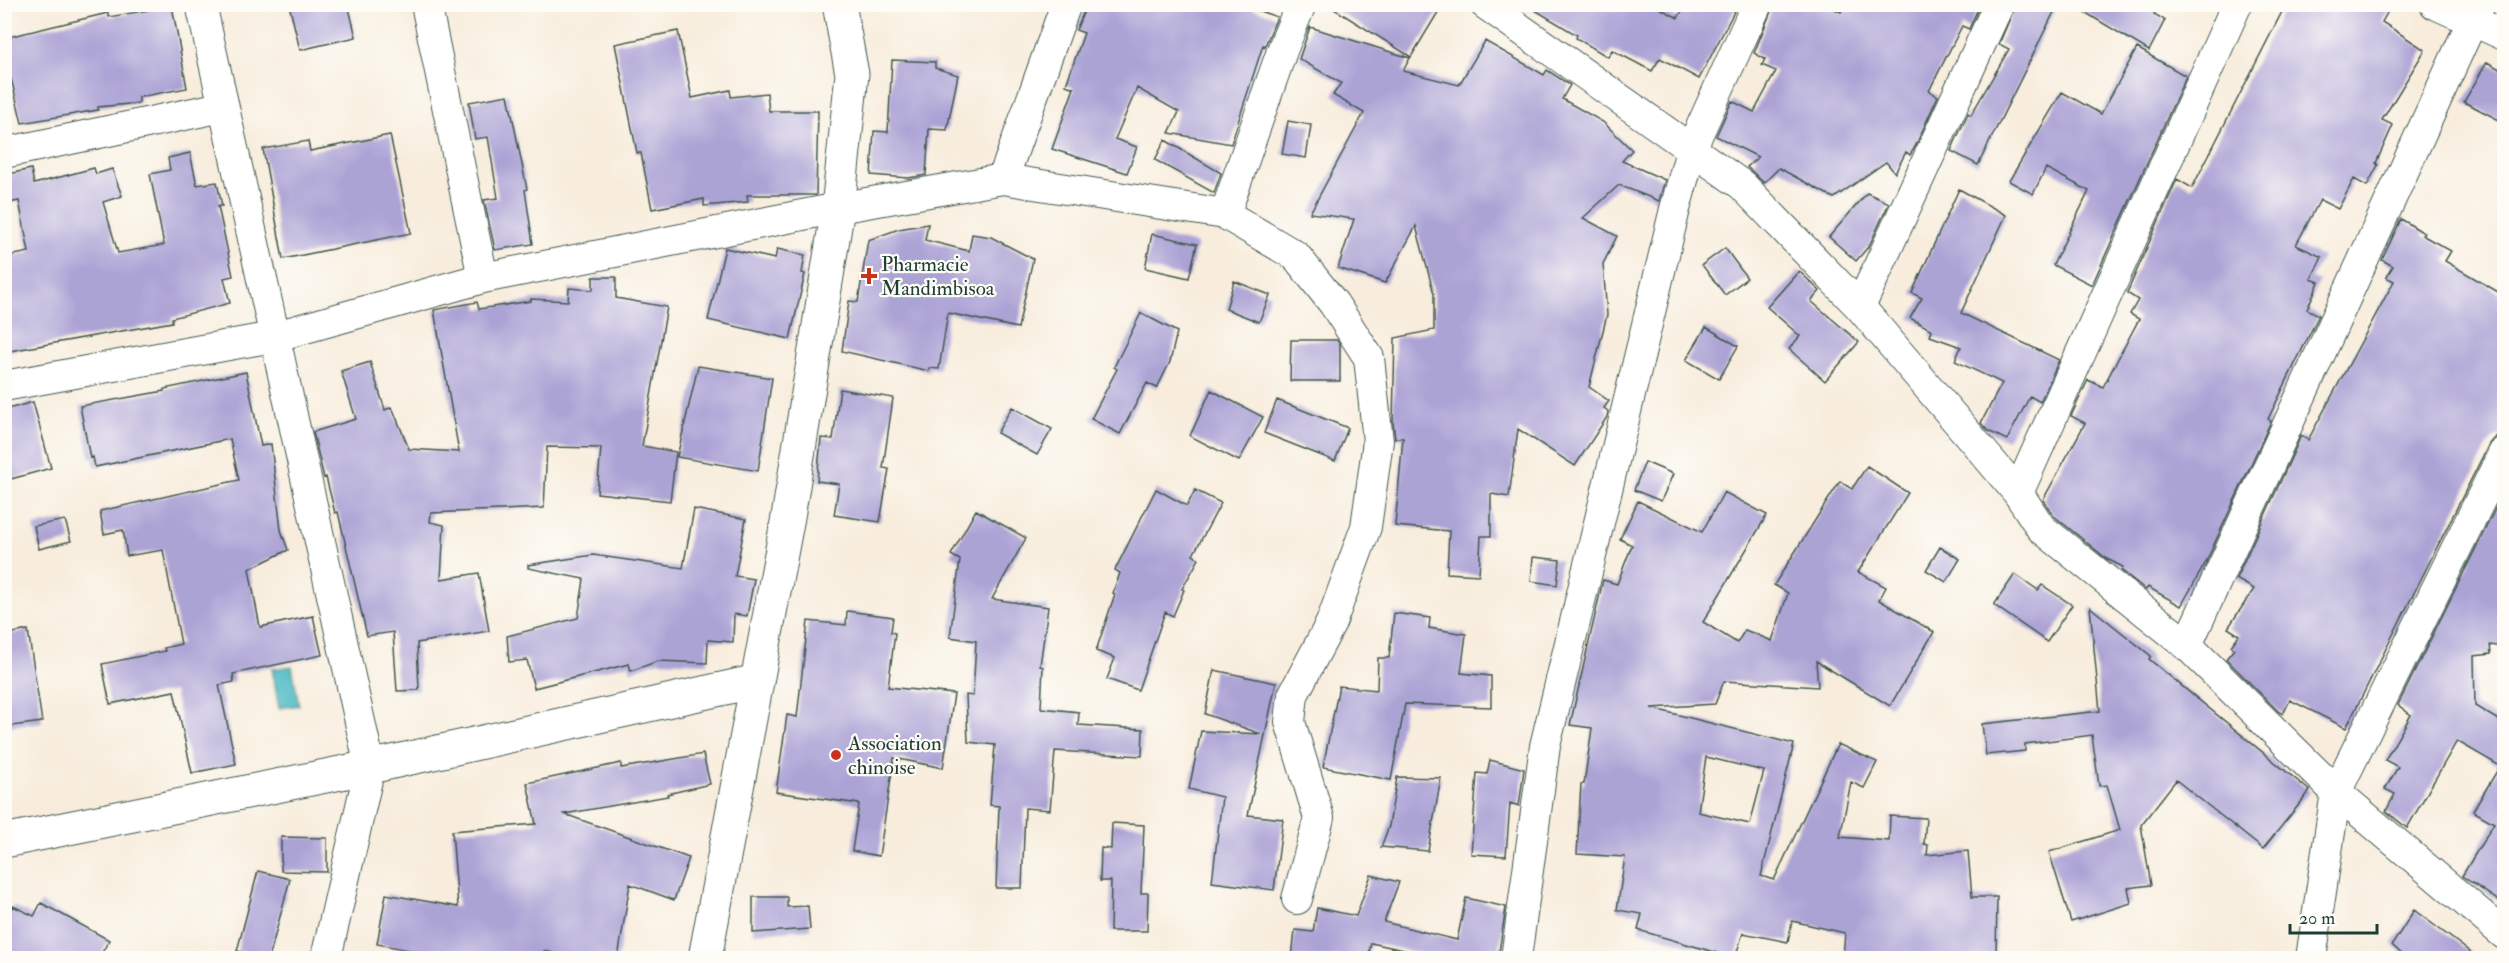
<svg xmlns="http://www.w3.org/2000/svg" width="2509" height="963" font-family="'IM FELL Double Pica',serif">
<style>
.water{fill:#4cbbc3;stroke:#367c7c;stroke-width:1.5}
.building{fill:#aca3d5;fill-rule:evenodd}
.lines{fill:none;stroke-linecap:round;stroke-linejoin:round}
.minor-casing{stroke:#40574d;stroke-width:32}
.tertiary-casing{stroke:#40574d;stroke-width:35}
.minor{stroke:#fff;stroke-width:30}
.tertiary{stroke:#fff;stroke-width:33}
.poi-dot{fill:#c8321e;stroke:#fdfcf7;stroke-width:2}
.labels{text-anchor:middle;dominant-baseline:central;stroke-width:4.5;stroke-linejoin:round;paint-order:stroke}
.poi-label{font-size:21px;fill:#1f3d34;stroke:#fdfcf7;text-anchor:start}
</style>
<rect width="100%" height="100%" fill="#fdfcf7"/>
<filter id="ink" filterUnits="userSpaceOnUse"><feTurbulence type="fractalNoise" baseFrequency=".0167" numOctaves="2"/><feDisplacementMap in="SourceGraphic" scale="12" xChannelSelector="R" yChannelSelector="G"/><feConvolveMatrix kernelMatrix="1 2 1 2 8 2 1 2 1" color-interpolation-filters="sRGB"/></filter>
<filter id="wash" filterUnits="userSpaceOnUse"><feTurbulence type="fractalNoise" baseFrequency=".008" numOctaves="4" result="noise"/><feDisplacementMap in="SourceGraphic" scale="24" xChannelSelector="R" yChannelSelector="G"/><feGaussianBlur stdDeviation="1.35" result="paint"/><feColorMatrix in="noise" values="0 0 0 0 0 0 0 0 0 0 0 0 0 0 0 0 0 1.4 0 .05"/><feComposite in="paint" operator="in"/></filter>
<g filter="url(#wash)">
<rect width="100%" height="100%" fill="#f8eddd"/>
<path class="water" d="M292,666L299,705L279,708L272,669Z"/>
<g id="blocks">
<path class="building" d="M289,4H348L356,37L300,50Z
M1087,4H1239L1277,17L1265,46L1263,45L1231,144L1169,133L1179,112L1137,88L1115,139L1137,147L1127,173L1052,149L1074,88L1066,85L1084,33L1076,30Z
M1326,4H1443L1411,57Z
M1525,4H1652L1678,18L1686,4H1738L1699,79L1660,58L1652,71L1612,50L1608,57L1576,38L1577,35Z
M1774,4H1824L1841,12L1845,4H1980L1969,29L1962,26L1929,91L1938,96L1915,147L1910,155L1906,152L1895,173L1886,162L1834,198L1779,168L1764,183L1747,167L1758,157L1716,136L1732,101L1754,112L1776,71L1762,65L1765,59L1754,53Z
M2016,4H2058L1978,165L1951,151L1968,113L1971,115L2009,49L1999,44Z
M2071,4H2160L2154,14L2165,20L2149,51Z
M2286,4H2392L2382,22L2425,50L2382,120L2393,125L2376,163L2378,165L2367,186L2354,179L2338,209L2320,200L2296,245L2322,257L2311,279L2319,282L2307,309L2319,315L2268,419L2271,421L2206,562L2181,606L2148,587L2146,590L2121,570L2123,567L2107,559L2054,516L2043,500L2085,423L2071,416L2088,380L2103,387L2139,319L2130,314L2138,300L2127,293L2177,179L2192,188Z
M172,6L187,88L139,97V103L98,107V110L22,123L4,50V38L108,13L109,17Z
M1310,27L1410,58L1403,71L1459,85L1485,41L1544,75L1547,70L1570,85L1562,99L1603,122L1632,150L1622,161L1665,180L1659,201L1619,185L1583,218L1617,236L1603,264L1607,315L1589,387L1609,401L1604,408L1608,411L1607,417L1575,466L1518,429L1509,497L1491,494V536H1481L1479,575L1447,573L1449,531L1395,526L1403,438H1395L1393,422L1395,338L1434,330V294L1416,226L1385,283L1338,268L1354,219L1310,213L1364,113L1333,95L1341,83L1299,59Z
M678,31L692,98L730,90L731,97L767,93L769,111H818L816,195H747L748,202L704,206V199L652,209L641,153H637L615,44Z
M2137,48L2186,76L2092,285L2053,265L2089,191L2046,168L2033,194L2009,181L2062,92L2101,114Z
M892,60L935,62V68L958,75L947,130L929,129L926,175L908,178L871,175L874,131L888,132Z
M2487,62L2505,72V123L2464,102Z
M508,95L527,189L525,190L533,244L495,250L484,200L498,198L488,137L475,139L469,102Z
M1288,121L1311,125L1306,158L1282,154Z
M390,135L411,233L283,259L263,149L308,141L310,151Z
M1165,140L1221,173L1214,193L1155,160Z
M190,153L197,185L217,182L222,206H218L233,276L224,278L230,303L172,318V322L4,352V257L29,252L19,201L4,204V175L31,169L34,184L94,168L96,174L112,169L122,196L103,202L118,253L164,245L150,174L170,170L168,158Z
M1959,189L2006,215L1961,313L2059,360L2040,402L2030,396L2007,440L1988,431L1981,423L2002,383L1955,361L1961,347L1930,336L1932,330L1910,318L1922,298L1912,293Z
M1867,193L1889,203L1869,246L1856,261L1829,237Z
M2401,219L2424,233L2422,235L2451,251L2445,261L2505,296V435L2495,437L2489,444L2346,728L2290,700L2283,714L2279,712L2226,659L2234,649L2231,646L2239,635L2228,628L2254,589L2236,579L2301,436L2308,440L2394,281L2386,277L2393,266L2382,260Z
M928,224L925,240L969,251L972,234L991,237L1033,259L1018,328L948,313L939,369L929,368V371L842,351L849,301L858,302L868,240L899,229Z
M1152,234L1197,244L1189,278L1145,268Z
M725,248L775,259L777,249L805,255L802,273L805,274L790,339L708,320Z
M1725,248L1747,278L1725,295L1702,265Z
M1799,271L1820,291L1811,301L1859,342L1825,381L1789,349L1800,336L1767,307Z
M593,277H616V298L667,307L642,446L676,452L670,501L597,493L601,448L547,447L544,508L431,513L430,522L444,525L441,579L479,573L489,631L417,643L419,690L397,691L393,632L367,636L338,512L335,513L326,477L324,478L313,432L356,419L341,371L370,362L385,410L392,407L409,449L459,452L434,310L477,302L479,309L531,301V299L568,301L569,288L593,290Z
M1234,281L1270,295L1259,322L1226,309Z
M1141,313L1177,332L1170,362L1157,388L1147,383L1120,434L1091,419L1117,369L1114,367Z
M1706,327L1738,346L1719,379L1686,360Z
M1291,340H1337L1340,345V381H1290Z
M698,366L772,378L758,471L677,457Z
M246,372L261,446L271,444L281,530L288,550L249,569L260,627L313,616L322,655L233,674L234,682L219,685L236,764L192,773L174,691L110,704L102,664L165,651L164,648L181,644L163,550L127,556L123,530L104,534L100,511L239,480L230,439L95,467L93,457L90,458L80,406L164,391V389Z
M840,389L893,398L883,468L889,469L880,522L834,515L839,484L817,481L821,438L833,439Z
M1211,390L1263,417L1239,461L1190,436Z
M1277,400L1348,428L1335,461L1264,433Z
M33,402L51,468L11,479L4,455V442L10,441L4,410Z
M1012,407L1052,429L1037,455L997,433Z
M1645,462L1673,474L1661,501L1634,490Z
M1867,466L1908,493L1858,572L1886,587L1879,600L1934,632L1890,706L1816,661L1818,687L1724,681L1715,704L1651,708L1794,744L1761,876L1774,880L1838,744L1877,762L1864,788L1851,782L1840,837L1889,841L1890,816L1926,818L1924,844L1928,845L1927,855L1968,851L1972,897H1997L1996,956L1843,958L1845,933L1792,921L1788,942L1743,933L1735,958L1638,930L1642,914L1617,910L1625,857L1577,854L1581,784H1584L1592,728L1570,725L1603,580L1617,584L1632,545L1620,539L1638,501L1702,532L1724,492L1767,515L1703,622L1737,643L1745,630L1772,641L1788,593L1774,585L1840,481L1852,489ZM1706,757L1764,771L1750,824L1698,812Z
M1156,489L1187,506L1195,490L1221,503L1193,555L1199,559L1182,589L1184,590L1173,616L1165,612L1138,690L1107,679L1115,658L1096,651L1115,594L1113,593L1120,573L1115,570Z
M2500,499L2505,501V647L2490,645L2491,654L2474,656L2475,706L2505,724V905L2462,876L2494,823L2473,811L2500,766L2457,741L2407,828L2386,811L2395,794L2385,789L2398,767L2385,760L2411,715L2398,705Z
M694,509L746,519L735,576L754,579L747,616L734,614L733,642L708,640L707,663L658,661L631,671L629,664L534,688L527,660L509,662L507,636L578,618L584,579L528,568V565L593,555L683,568Z
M976,510L1026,538L992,599L1048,607L1040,666L1043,667L1041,708L1079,712L1078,725L1143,729L1142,756L1055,751L1050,810L1025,808L1022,888H996L999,806L990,805L995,745L968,742L966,695L973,696L976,641L950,637L960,560L951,555Z
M65,520L71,541L39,549L34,526Z
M1940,547L1960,559L1946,582L1926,570Z
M1533,557L1560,560L1557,585L1531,581Z
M2015,574L2038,590L2042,585L2072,605L2047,642L1994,605Z
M2090,607L2151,656L2149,659L2310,791L2263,849L2176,780L2141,825L2151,885L2128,888L2131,903L2071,922L2049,852L2120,830L2107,785L2099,786L2092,735L2025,744V751L1986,755L1982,724L2100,711Z
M847,611L893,617L891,632L895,633L888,687L954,694L943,768L894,758L879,856L852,851L859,804L776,792L787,715L797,717L808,621L846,625Z
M1394,613L1430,618L1429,628L1466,634L1461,673L1491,676V707L1405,704L1391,780L1323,767L1339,686L1377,690L1378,658H1389Z
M28,630L42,722L4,727V635Z
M1214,670L1276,683L1248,815L1283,819L1274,890L1212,882L1222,797L1189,789L1201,731L1261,734L1205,714Z
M703,754L710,784L667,794L668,796L564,814L689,858L674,900L630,884L618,958H584L544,951L543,958L431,954L377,944L386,894L458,907L452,831L536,824L527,783L621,763V768Z
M1490,760L1524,769L1519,806L1510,803L1506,856L1471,854L1477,773L1487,774Z
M1397,777L1441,778L1428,851L1381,847L1389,826Z
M1112,823L1144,825L1141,893H1148L1147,931H1110L1111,881H1100L1101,848L1111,849Z
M281,837L327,838V872L281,871Z
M258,871L290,879L269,958L237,951Z
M1371,875L1399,882L1384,922L1457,940L1466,898L1506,907L1498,958H1441L1371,943L1368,958H1292L1295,930L1313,932L1317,908L1356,916Z
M753,897H787V907L808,906L810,929L753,933Z
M41,903L109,940L99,958H4V922L13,906L34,916Z
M2414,910L2478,958H2406L2392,945Z"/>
</g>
</g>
<g filter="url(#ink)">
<use href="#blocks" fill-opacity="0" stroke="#40574d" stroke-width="1.5"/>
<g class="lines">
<defs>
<path id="minor" d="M201,4L370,767L326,958
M426,4L483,278
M1485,4L1742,185L1860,307L2018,493L2041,528L2187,645L2336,792L2504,934
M2435,4L2504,35
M4,153L222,107
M1003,179L1066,4
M1225,214L1283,48L1301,4
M1860,307L1999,4
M4,386L273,337L483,278L838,208L1003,179L1225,214L1296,256L1334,304L1369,358L1378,441L1366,527L1331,623L1293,695L1290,722L1319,818L1297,899
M2018,493L2237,4
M2187,645L2480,4
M1516,958L1545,746L1675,209L1692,147L1757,4
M2311,958L2336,792L2504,452"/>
<path id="tertiary" d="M4,841L370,767L757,681
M705,958L788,517L838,208L852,74L839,4"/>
</defs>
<use href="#minor" class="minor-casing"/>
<use href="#tertiary" class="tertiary-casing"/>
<use href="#minor" class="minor"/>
<use href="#tertiary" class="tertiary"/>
</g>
</g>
<g class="poi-dot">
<path d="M866 267h6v6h6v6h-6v6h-6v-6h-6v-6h6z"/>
<circle cx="836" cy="755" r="6"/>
</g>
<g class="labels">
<g class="poi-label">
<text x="881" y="264">Pharmacie<tspan x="881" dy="24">Mandimbisoa</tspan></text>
<text x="848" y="743">Association<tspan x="848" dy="24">chinoise</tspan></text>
</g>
</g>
<rect width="2509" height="963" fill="none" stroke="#fdfcf7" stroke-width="24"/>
<path d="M2290 924v9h87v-9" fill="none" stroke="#1f3d34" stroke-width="3"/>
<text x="2299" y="924" font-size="18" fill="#1f3d34" stroke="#fdfcf7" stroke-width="4.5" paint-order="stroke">20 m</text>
</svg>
